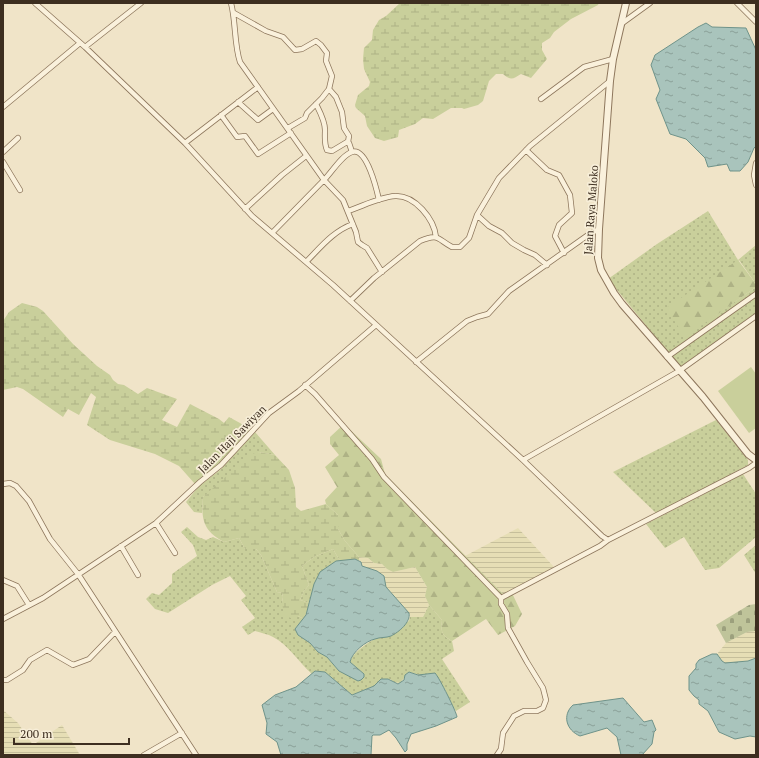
<svg xmlns="http://www.w3.org/2000/svg" width="759" height="758" font-family="'PT Serif',serif">
<style>
.farmland{fill:url(#farmland-rules)}
.grass{fill:url(#grass-dots)}
.forest{fill:url(#forest-firs)}
.wetland{fill:url(#wetland-marsh)}
.cemetery{fill:url(#cemetery-stones)}
.garden{fill:#c9cf9b}
.water{fill:url(#water-ripples);stroke:#6f938a}
.lines{fill:none;stroke-linecap:round;stroke-linejoin:round}
.minor-casing{stroke:#8d765c;stroke-width:6}
.tertiary-casing{stroke:#8d765c;stroke-width:8}
.minor{stroke:#faf1dc;stroke-width:4.5}
.tertiary{stroke:#faf1dc;stroke-width:6}
.labels{text-anchor:middle;dominant-baseline:central;stroke-width:3.5;stroke-linejoin:round;paint-order:stroke}
.street-label{font-size:11px;fill:#3d2e20;stroke:#f7eed8}
</style>
<defs>
<pattern id="farmland-rules" width="6" height="5" patternUnits="userSpaceOnUse"><rect width="6" height="5" fill="#e6deb5"/><path d="M0 2.5h6" fill="none" stroke="#c6bf9b"/></pattern>
<pattern id="grass-dots" width="8" height="8" patternUnits="userSpaceOnUse"><rect width="8" height="8" fill="#c9cf9b"/><path d="M2 2h.1M6 6h.1" fill="none" stroke="#aeb285" stroke-width="1.8" stroke-linecap="round"/></pattern>
<pattern id="forest-firs" width="22" height="20" patternUnits="userSpaceOnUse"><rect width="22" height="20" fill="#c9cf9b"/><path d="M5 1l3.5 6h-7zM16 11l3.5 6h-7z" fill="#aeb285"/></pattern>
<pattern id="wetland-marsh" width="20" height="14" patternUnits="userSpaceOnUse"><rect width="20" height="14" fill="#c9cf9b"/><path d="M1 5h8M5 5V1M11 12h8M15 12V8" fill="none" stroke="#aeb285"/></pattern>
<pattern id="cemetery-stones" width="16" height="16" patternUnits="userSpaceOnUse"><rect width="16" height="16" fill="#bfc49a"/><path d="M2 7V4a2 2 0 0 1 4 0v3zM10 15v-3a2 2 0 0 1 4 0v3z" fill="#9ca07d"/></pattern>
<pattern id="water-ripples" width="26" height="14" patternUnits="userSpaceOnUse"><rect width="26" height="14" fill="#a9c4bc"/><path d="M2 4q2-2 4 0t4 0M15 11q2-2 4 0t4 0" fill="none" stroke="#8ba098"/></pattern>
</defs>
<rect width="100%" height="100%" fill="#f0e4c8"/>
<path class="farmland" d="M518,528L554,567L504,595L465,556Z
M359,557L368,558L374,563L382,564L387,569L393,572L415,567L427,587L425,596L429,605L423,617H410L409,613L386,587L384,576L377,571L362,566L359,560Z
M756,631V658L748,661L735,663H725L722,661L717,654L726,643L747,632Z
M3,710L18,723L33,745L62,725L80,755H3Z"/>
<path class="grass" d="M708,211L738,260L756,245V284L739,260L685,336L756,287V315L680,367L608,279L657,244Z
M716,420L748,460V465L657,514L613,472Z
M255,432L275,455L259,452L203,497L202,513L194,512L186,502L199,486L220,470Z
M743,474L756,494V537L719,568L705,570L684,537L665,548L646,524Z
M187,527L198,537L206,540L213,537L224,542L239,538L245,549H256L261,555L277,592L282,593L283,597L282,602L298,616L304,619L296,629L298,635L310,643L318,652L327,657L339,671L364,677V674L350,662C354,646 394,629 409,621L410,617H423L429,605L442,620C441,632 441,635 452,641L454,651L442,659L470,702L456,711L450,703L445,689L420,675L409,672L400,683L394,682L390,679H381L374,686L352,695L325,672L315,671L312,674C299,663 288,644 273,637C268,634 261,633 255,631L248,635L242,627L255,618L241,600L246,596L230,576L212,585L168,613L155,609L146,599L152,593L159,595L172,583V574L197,556L193,545L181,532Z
M756,545V574L744,555Z
M333,549L340,561H336L313,593L310,603L300,600L304,591L309,585L302,566L314,557Z"/>
<path class="forest" d="M738,260L756,284V287L685,337L666,308Z
M344,424L381,459L385,474L504,595L511,591L522,614L515,626L498,635L486,619L452,641C441,635 441,632 442,620L429,605L425,596L427,587L415,567L393,572L387,569L382,564L374,563L368,558L359,557L345,541L338,529V515L326,504L325,500L337,487L325,467L339,455L330,444V437Z"/>
<path class="wetland" d="M400,3H599L598,5L571,19L554,32L550,38L542,43V50L547,59L531,78L521,74C513,79 511,81 503,74H496L489,81L483,101L478,105L464,109L462,108H451L433,119L423,118L415,124L399,130L398,137L384,141L375,138L367,126L365,116L356,108L355,105L358,95L369,86L370,82L364,69L363,59L364,48L372,40L373,30L379,20L386,16Z
M22,303L37,307L43,311L73,344L97,366L110,375L113,380L118,384L124,385L138,394L147,388L177,399L162,420L177,427L190,404L219,419L224,423L229,417L240,423L251,431L217,469L195,484L179,466L155,454L110,440L87,425L96,397L91,393L79,415L68,409L63,417L23,389L17,387L3,390V321L9,312Z
M259,452L275,455L289,470L295,488L296,507L301,511L326,504L338,515V529L345,541L359,557V560L340,561L333,549L314,557L302,566L309,585L304,591L300,600L310,603L304,619L298,616L293,619L284,615L282,602L283,597L282,593L277,592L261,555L256,549H245L239,538L224,542C203,531 201,519 203,497L251,454Z"/>
<path class="cemetery" d="M756,604V631L747,632L726,643L716,625L749,605Z"/>
<path class="garden" d="M751,367L756,374V428L749,433L718,391Z"/>
<path class="water" d="M706,23L712,27L746,28L756,50V146L754,148L748,162L740,171H730L727,164L708,167L705,158L686,139L670,134L656,99L660,90L651,65L655,55L698,27Z
M355,559L361,562L362,566L377,571L384,576L386,587L409,613C411,622 399,632 391,636C386,638 380,637 375,639C366,641 352,652 350,662L364,674V677L361,680L358,681L339,671L327,657L318,652L310,643L298,635L295,629L306,615L314,584L320,572L336,561Z
M712,654H717L722,661L725,663L748,661L756,658V737L750,736L735,739L719,732L708,711L699,704V700L694,696L689,690V676L696,668V664L699,660Z
M315,671L325,672L352,695L374,686L381,679H388L398,684L404,680L405,675L409,672L418,675L435,673C439,677 457,713 457,717L436,726L411,734L407,744V750L405,752L396,738L389,730L380,735H373L372,736L371,755H281L277,742L266,734L267,723L262,705L275,695L296,687Z
M623,698L644,722L652,720L656,730L654,732L652,744L642,755H621L617,737L607,728L580,736C566,730 562,715 573,705Z"/>
<g class="lines">
<defs>
<path id="minor" d="M35,3L85,47L185,143L252,216L333,285L523,460L602,536L608,540
M231,3C236,22 234,44 240,62L324,180L272,233
M737,3L756,22
M234,13L266,31L283,37L295,50L302,49L316,41L321,45L327,53L326,61L332,76L329,89L322,98L307,113L305,118L288,128
M621,24L650,3
M85,47L141,3
M329,89L336,97L342,112L344,128L349,136L348,142
M541,99L584,67L613,59
M238,102L258,120L273,109
M316,104C320,112 325,121 325,130C325,137 324,143 327,150L332,151L347,142L349,143L352,152
M3,107L80,43
M221,115L237,137L245,136L258,154L291,133
M185,143L258,87
M526,150L547,170L559,175L570,195L572,213L559,225L555,236L564,253
M3,152L18,138
M3,162L20,190
M756,163L754,175L756,185
M379,200C377,191 367,147 352,152C342,155 332,172 324,180L343,200L356,232L358,242L362,245L367,248L382,272
M245,209L282,175L306,156
M348,211C363,206 380,197 395,196C415,195 434,219 436,237
M477,215L489,226L502,233L512,243L524,250L535,255L547,265
M306,262C320,248 333,231 353,224
M350,301L374,278L420,241C439,233 437,239 452,247H460L469,238L477,215L499,178L530,146L610,81
M667,357L756,294
M416,362L467,321L477,317L488,314L509,291L588,235L599,229
M305,385L315,394L372,459L384,477L501,598V604L507,614L508,628L527,662L543,688L546,700L543,708L537,711H524L514,716L503,733L501,749L497,755
M523,460L679,371L756,316
M3,484L10,483L16,486L29,501L50,539L78,574L196,755
M156,523L175,553
M121,546L138,575
M3,580L17,586L29,605
M501,598L600,546L608,540L749,468L756,463
M3,619L43,598L156,523L200,482L221,465L269,413L299,391L376,325
M3,680H7L23,670L30,660L47,650L73,665L89,659L115,632
M144,755L182,733"/>
<path id="tertiary" d="M626,3L613,59L610,81L599,229L598,258L601,270L614,293L622,304L703,397L748,454L756,460"/>
</defs>
<use href="#minor" class="minor-casing"/>
<use href="#tertiary" class="tertiary-casing"/>
<use href="#minor" class="minor"/>
<use href="#tertiary" class="tertiary"/>
</g>
<g class="labels">
<g class="street-label">
<text transform="translate(591 210) rotate(-86)">Jalan Raya Maloko</text>
<text transform="translate(232 439) rotate(-45)">Jalan Haji Sawiyan</text>
</g>
</g>
<rect width="759" height="758" fill="none" stroke="#3d2e20" stroke-width="8"/>
<path d="M14 738v6h115v-6" fill="none" stroke="#3d2e20" stroke-width="2"/>
<text x="20" y="738" font-size="12" fill="#3d2e20" stroke="#f7eed8" stroke-width="3" paint-order="stroke">200 m</text>
</svg>
